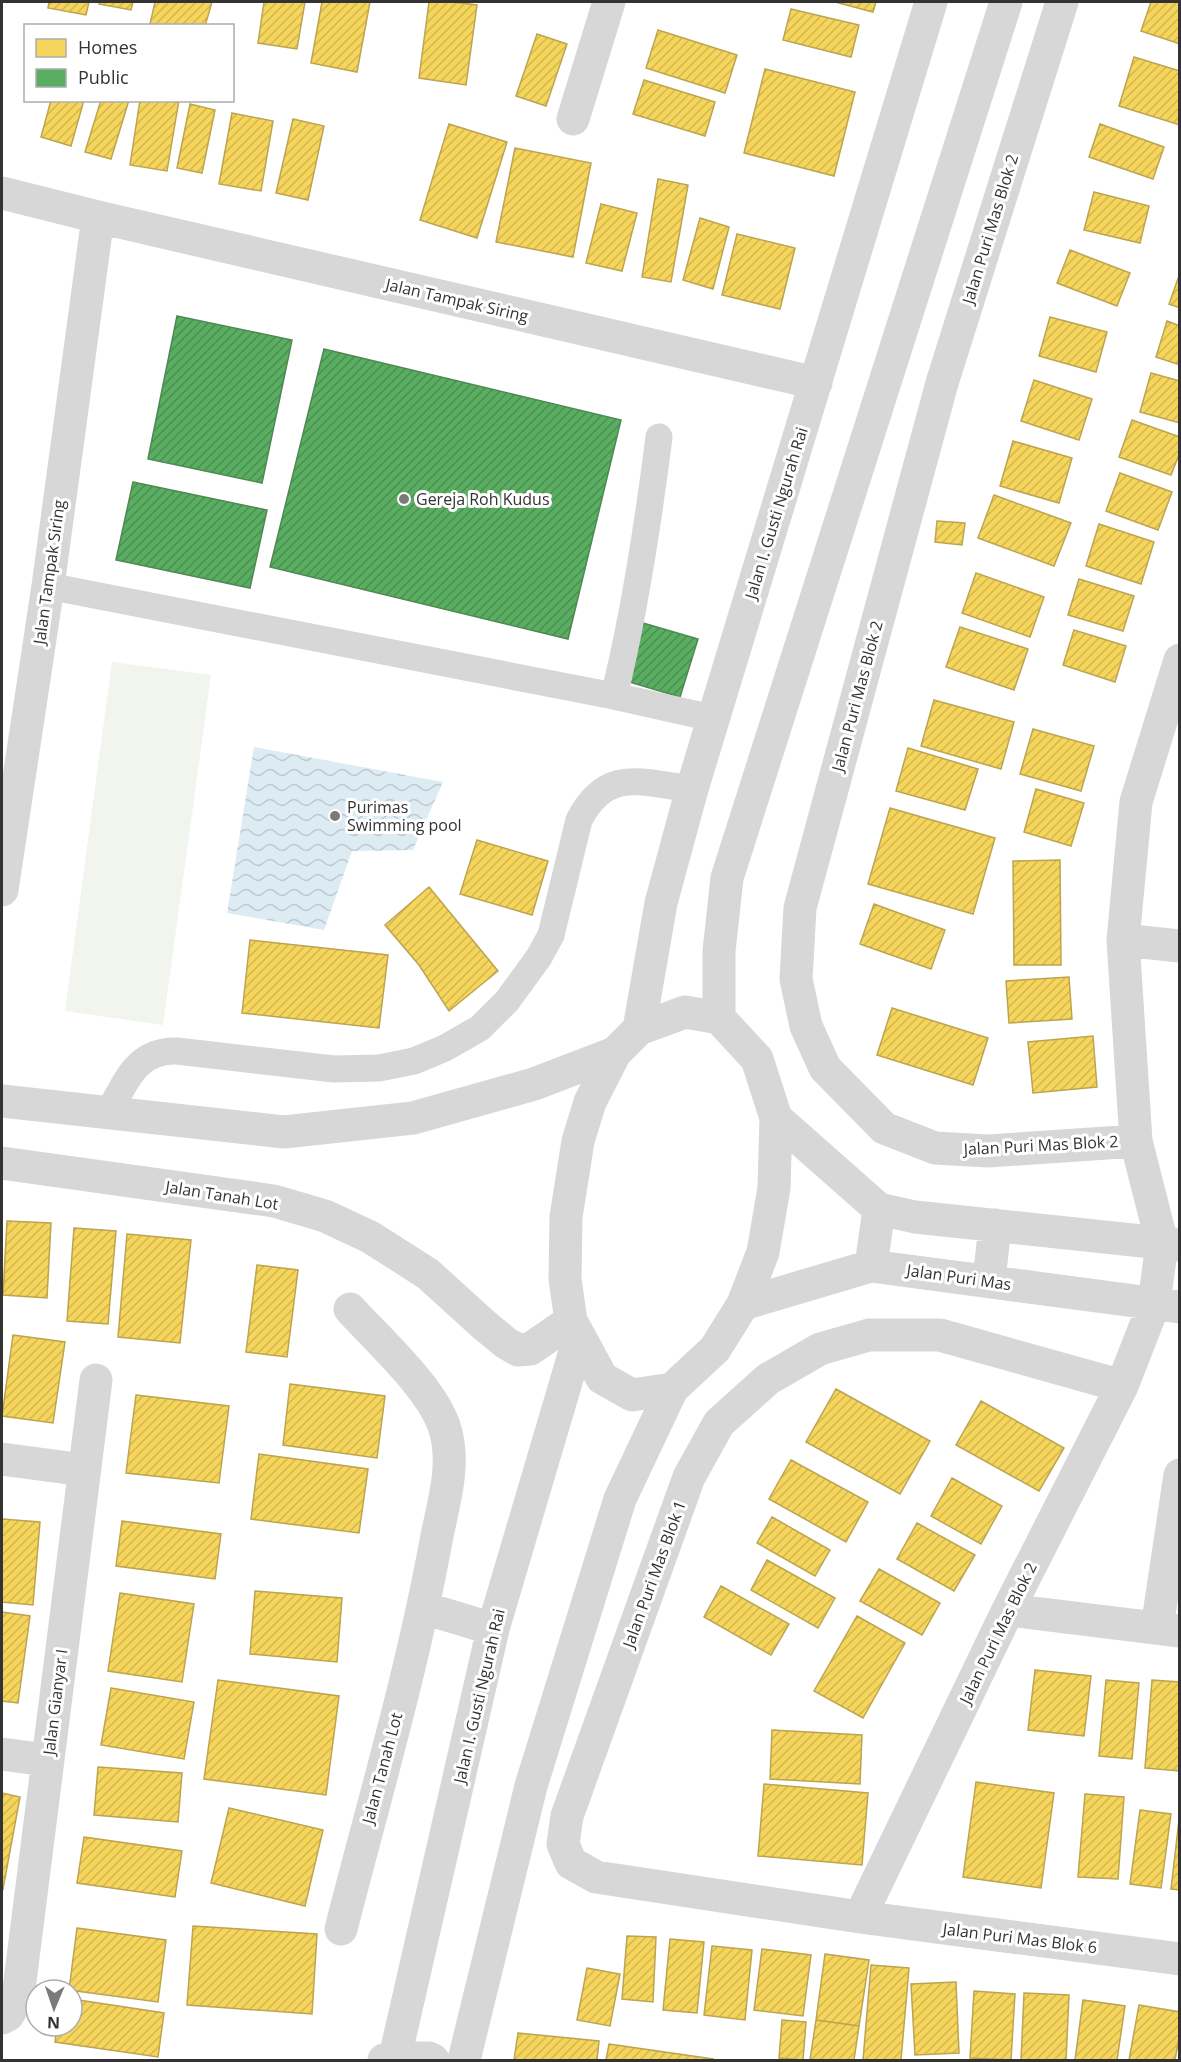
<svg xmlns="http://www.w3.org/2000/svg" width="1181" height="2062" font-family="'Open Sans',sans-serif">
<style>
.green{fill:#f1f5ed}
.water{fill:url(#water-waves)}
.homes{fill:url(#homes-hatch);stroke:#bca450;stroke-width:1.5}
.public{fill:url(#public-hatch);stroke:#4e8953;stroke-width:1.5}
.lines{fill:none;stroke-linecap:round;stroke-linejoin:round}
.service{stroke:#d7d7d7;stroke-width:27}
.minor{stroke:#d7d7d7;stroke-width:33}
.poi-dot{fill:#7a7a7a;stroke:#fff;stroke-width:2}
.labels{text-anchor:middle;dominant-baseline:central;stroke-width:6;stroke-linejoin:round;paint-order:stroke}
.street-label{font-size:16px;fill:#333;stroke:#fff}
.poi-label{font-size:16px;fill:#333;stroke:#fff;text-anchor:start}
</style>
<defs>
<pattern id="water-waves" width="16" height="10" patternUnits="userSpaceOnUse" patternTransform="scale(1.5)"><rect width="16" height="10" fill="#ddebf3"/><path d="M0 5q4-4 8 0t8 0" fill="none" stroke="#becad1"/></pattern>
<pattern id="homes-hatch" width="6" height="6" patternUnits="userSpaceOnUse" patternTransform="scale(1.5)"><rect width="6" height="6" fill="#f6d55c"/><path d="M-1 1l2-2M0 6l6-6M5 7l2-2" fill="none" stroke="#d3b750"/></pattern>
<pattern id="public-hatch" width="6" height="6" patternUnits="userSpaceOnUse" patternTransform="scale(1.5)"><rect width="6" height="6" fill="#5aae61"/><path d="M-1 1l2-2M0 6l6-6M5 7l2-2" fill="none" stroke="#4b8e51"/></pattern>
</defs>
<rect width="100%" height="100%" fill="#fff"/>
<path class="green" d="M112,662L211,675L163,1025L65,1011Z"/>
<path class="water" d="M254,747L443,782L413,850L352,851L324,930L227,913Z"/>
<path class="homes" d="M49,2H89L86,15L48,8Z
M100,2H133L131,10L99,4Z
M155,2H212L205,26H157L150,24Z
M264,2H305L297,49L258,43Z
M322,2H370L357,72L311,63Z
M429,2H453L477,5L466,85L419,78Z
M835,2H876L873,12Z
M1151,2H1180V44L1141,31Z
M791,9L859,25L851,57L783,40Z
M658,30L737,55L725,93L646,68Z
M537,34L567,44L546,106L516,96Z
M1134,57L1180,71V125L1119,106Z
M765,69L855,92L834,176L744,153Z
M644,80L715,102L705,136L633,114Z
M51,100H84L71,146L41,137Z
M101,100H129L111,159L85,152Z
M140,100H179L167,171L130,165Z
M190,104L215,110L202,173L177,168Z
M232,113L273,121L261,191L219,184Z
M293,119L324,126L308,200L276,193Z
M449,124L507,142L477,238L420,220Z
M1100,124L1164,147L1153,179L1089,157Z
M515,148L591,163L573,257L496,242Z
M658,179L688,185L671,282L642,277Z
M1094,192L1149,206L1140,243L1084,230Z
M601,204L637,213L622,271L586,263Z
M700,218L729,227L713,289L683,280Z
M737,234L795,248L780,309L722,295Z
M1070,250L1130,273L1117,306L1057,283Z
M1180,273V308L1169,304Z
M1050,317L1107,332L1096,372L1039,356Z
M1167,321L1180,326V365L1156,357Z
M1151,373L1180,381V423L1140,412Z
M1034,380L1092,399L1079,440L1021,421Z
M1132,420L1180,437V452L1171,475L1119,457Z
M1013,441L1072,458L1059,503L1000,486Z
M1120,473L1172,492L1158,530L1106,511Z
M994,495L1071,523L1054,566L978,538Z
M937,521L965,523L962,545L935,542Z
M1099,524L1154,542L1141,584L1086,566Z
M976,573L1044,597L1030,637L962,613Z
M1079,579L1134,596L1123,631L1068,615Z
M960,627L1028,649L1014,690L946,667Z
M1074,630L1126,646L1115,682L1063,665Z
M934,700L1014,722L1001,769L921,746Z
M1033,729L1094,746L1081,791L1020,774Z
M908,748L978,769L965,810L896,791Z
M1036,789L1084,803L1071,846L1024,832Z
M890,808L995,838L973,914L868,884Z
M477,840L548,861L532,915L460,894Z
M1060,860L1061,965H1014L1013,861Z
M429,887L498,971L449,1011L419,965L385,925Z
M874,904L945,930L931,969L860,944Z
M250,940L388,955L379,1028L242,1013Z
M1069,977L1072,1019L1009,1023L1006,981Z
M892,1008L988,1038L973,1085L877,1055Z
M1093,1036L1097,1087L1033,1093L1028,1042Z
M7,1221L51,1223L47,1298L3,1295Z
M74,1228L116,1231L108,1324L67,1321Z
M127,1234L191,1240L180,1343L118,1337Z
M257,1265L298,1270L287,1357L246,1352Z
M13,1335L65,1342L53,1423L2,1416Z
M290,1384L385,1396L377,1458L283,1445Z
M836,1389L930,1441L900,1494L806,1442Z
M136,1395L229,1406L219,1483L126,1473Z
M981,1401L1064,1448L1039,1491L956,1445Z
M259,1454L368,1469L359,1533L251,1519Z
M791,1460L868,1502L846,1542L769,1499Z
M952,1478L1002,1506L981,1544L931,1516Z
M772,1517L830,1550L815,1576L757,1543Z
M2,1519L40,1522L33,1605L2,1602Z
M122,1521L221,1534L215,1579L116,1566Z
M917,1523L975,1555L954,1591L897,1559Z
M767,1560L835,1598L818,1628L751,1590Z
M879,1569L940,1603L922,1635L860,1601Z
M721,1586L789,1624L771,1655L704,1617Z
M255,1591L342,1598L337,1662L250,1654Z
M120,1593L194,1604L182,1682L108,1671Z
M2,1612L30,1616L18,1703L2,1701Z
M857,1616L905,1643L863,1718L814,1691Z
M1035,1670L1091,1676L1084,1736L1028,1730Z
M218,1680L339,1696L326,1795L204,1779Z
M1106,1680L1139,1683L1132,1759L1099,1756Z
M1152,1680L1180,1682V1771L1145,1768Z
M111,1688L194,1702L184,1759L101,1745Z
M772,1730L862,1735L860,1784L770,1779Z
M98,1767L182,1773L178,1822L94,1815Z
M976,1782L1054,1793L1041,1888L963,1877Z
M764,1784L868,1793L862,1865L758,1856Z
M2,1793L20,1797L3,1889L2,1888Z
M1085,1794L1124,1797L1118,1879L1078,1877Z
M229,1808L323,1830L305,1906L211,1883Z
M1140,1810L1171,1814L1161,1888L1130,1884Z
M1180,1811V1890L1171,1889Z
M84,1837L182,1851L175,1897L77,1883Z
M193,1926L317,1934L312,2014L187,2005Z
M77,1928L166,1940L158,2002L69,1990Z
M627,1936L656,1937L653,2002L622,1999Z
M670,1939L704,1942L697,2013L663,2010Z
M712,1946L752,1950L745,2020L704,2015Z
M762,1949L811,1955L803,2016L754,2010Z
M825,1954L869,1960L859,2026L816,2020Z
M871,1965L909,1968L901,2060H863Z
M587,1968L620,1974L610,2026L577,2020Z
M956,1982L959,2053L915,2055L911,1984Z
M974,1991L1015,1994L1011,2060L970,2058Z
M1024,1993L1069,1995L1066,2060H1021Z
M72,1999L164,2013L158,2057L55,2042L57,2026H72Z
M1083,2000L1125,2006L1117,2060H1075Z
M1139,2005L1180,2012V2032L1175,2060H1129Z
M782,2020L806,2022L803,2060L779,2058Z
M816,2020L859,2026L854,2060H810Z
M518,2033L599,2041L597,2060H514Z
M609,2044L713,2059V2060H606Z"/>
<path class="public" d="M177,316L292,340L262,483L148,459Z
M324,349L621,420L568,639L270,567Z
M133,482L267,510L250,588L116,560Z
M643,623L698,639L680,697L626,681Z"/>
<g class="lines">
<path class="service" d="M48,586L614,696L712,718
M614,696C635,611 648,524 659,437
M108,1113C126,1083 135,1050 177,1051L334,1069L379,1068L414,1061L445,1048L480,1028L507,1001L539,957L551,935L579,820C607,766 643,783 692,789"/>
<path class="minor" d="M1062,2L942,383L800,908L796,979L806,1026L825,1068L884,1128L935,1148L988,1151L1136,1141
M573,119L609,2
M2,193L98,217
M2,890L48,586L98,217L816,383
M1123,940L1180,946
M685,1012L719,1018L757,1059L776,1118L774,1188L763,1252L743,1304L715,1349L672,1389L632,1395L602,1378L571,1321L565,1279L566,1217L578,1141L590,1102L615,1053L639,1029Z
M719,1018V951L727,878L1006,2
M639,1029L661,903L692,789L931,2
M2,1101L284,1132L413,1118L534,1084L615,1053
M776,1118L879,1209L915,1217L1180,1245
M2,1163L274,1201L325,1216L370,1237L428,1274L483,1324L506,1343L518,1350L530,1349L571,1321
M871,1266L879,1209
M989,1281L995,1225
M743,1304L871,1266L1180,1307
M1122,1386L940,1335H869L820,1349L768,1379L719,1423L689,1477L567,1816L563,1844L571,1863L596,1877L860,1917L1180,1959
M2,1459L84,1470
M424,1608L493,1629
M1008,1610L1180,1631
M1157,1628L1180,1475
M2,1754L47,1760
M860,1917L1008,1610L1122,1386L1154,1304L1162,1243L1136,1141L1123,940L1136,802L1180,660
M341,1929C374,1800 412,1672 436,1541C443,1504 456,1466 445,1429C433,1389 379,1341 350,1309
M2,2018L8,2015L18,1997L96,1380
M395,2057L493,1629L579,1338
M384,2060L395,2057L429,2058L433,2060
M464,2060L531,1786L620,1499L672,1389"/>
</g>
<g class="poi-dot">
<circle cx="404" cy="499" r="6"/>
<circle cx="335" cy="816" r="6"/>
</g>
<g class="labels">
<g class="street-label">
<text transform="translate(990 229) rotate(-73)">Jalan Puri Mas Blok 2</text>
<text transform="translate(457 300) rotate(13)">Jalan Tampak Siring</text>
<text transform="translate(776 513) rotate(-73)">Jalan I. Gusti Ngurah Rai</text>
<text transform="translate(49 572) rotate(-82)">Jalan Tampak Siring</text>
<text transform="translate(857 696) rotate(-75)">Jalan Puri Mas Blok 2</text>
<text transform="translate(1041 1145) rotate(-3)">Jalan Puri Mas Blok 2</text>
<text transform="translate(222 1195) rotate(9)">Jalan Tanah Lot</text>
<text transform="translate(959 1277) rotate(8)">Jalan Puri Mas</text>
<text transform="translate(654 1574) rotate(-70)">Jalan Puri Mas Blok 1</text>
<text transform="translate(998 1633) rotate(-64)">Jalan Puri Mas Blok 2</text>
<text transform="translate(479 1696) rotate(-77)">Jalan I. Gusti Ngurah Rai</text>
<text transform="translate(55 1702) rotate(-83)">Jalan Gianyar I</text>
<text transform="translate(382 1768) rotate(-75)">Jalan Tanah Lot</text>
<text transform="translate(1020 1938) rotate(7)">Jalan Puri Mas Blok 6</text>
</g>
<g class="poi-label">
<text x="416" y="499">Gereja Roh Kudus</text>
<text x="347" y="807">Purimas<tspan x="347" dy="18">Swimming pool</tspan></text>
</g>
</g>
<rect width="1181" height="2062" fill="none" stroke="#333333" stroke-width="6"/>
<rect x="24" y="24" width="210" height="78" fill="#ffffff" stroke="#adadad" stroke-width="1.5"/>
<rect x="36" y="39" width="30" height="18" fill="#f6d55c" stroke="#adadad" stroke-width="1.5"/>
<text x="78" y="54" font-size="18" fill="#333333">Homes</text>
<rect x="36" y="69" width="30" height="18" fill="#5aae61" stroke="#adadad" stroke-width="1.5"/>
<text x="78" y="84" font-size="18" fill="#333333">Public</text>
<g transform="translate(54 2008) rotate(182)"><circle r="28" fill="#ffffff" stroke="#adadad" stroke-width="1.5"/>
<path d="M0-4.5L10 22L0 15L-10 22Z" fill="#7a7a7a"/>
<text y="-9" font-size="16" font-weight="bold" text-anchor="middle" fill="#333333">N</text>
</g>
</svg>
